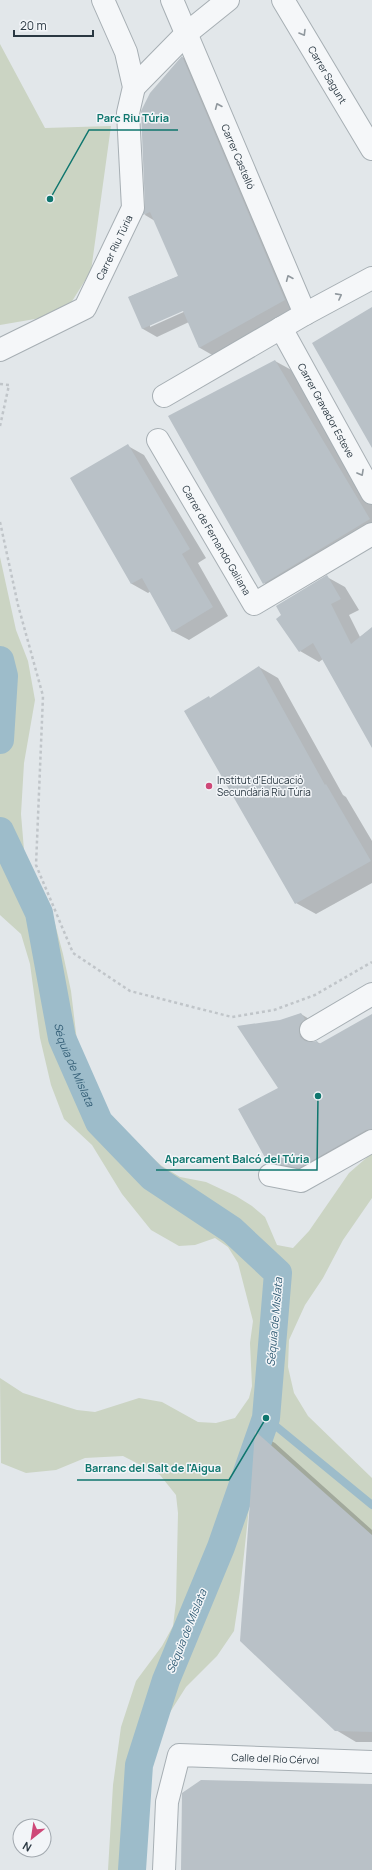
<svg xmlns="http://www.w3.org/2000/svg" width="372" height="1870" font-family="Manrope,sans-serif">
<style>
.green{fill:#cbd4c3}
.shadow{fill:#0003;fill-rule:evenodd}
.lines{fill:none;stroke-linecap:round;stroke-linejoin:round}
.stream{stroke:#9dbcca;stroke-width:8}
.canal{stroke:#9dbcca;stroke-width:28}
.building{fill:#b9c1c7}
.minor-casing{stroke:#a7afb4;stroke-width:24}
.path{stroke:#c0c5c9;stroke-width:2.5;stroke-dasharray:3 3;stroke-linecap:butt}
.minor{stroke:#f5f7f9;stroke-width:22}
.oneway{stroke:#90989e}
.poi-dot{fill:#ce4878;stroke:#f2f5f8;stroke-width:1.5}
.labels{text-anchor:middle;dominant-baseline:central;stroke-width:3;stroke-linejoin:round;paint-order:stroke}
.street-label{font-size:10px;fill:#2a3842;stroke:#f2f5f8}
.poi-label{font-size:10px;fill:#2a3842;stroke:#f2f5f8;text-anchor:start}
.water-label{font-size:11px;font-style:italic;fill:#345f77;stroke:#f2f5f8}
.leader{fill:none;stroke:#0f766e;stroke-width:1.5}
.callout-dot{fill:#0f766e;stroke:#f2f5f8;stroke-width:1.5}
.callout-label{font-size:11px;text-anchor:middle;font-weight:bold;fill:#0f766e;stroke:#f2f5f8;stroke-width:3;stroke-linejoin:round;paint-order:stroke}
</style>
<rect width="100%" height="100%" fill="#e2e7ea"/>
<path class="green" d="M0,44L45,128L111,126L91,271L64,314L0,325Z
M0,557L16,630L28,661L35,700L24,763L21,814L24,850L35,884L55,924L63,954L71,991L77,1041L105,1105L118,1129L162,1166L180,1177L206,1182L236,1196L252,1206L265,1217L277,1245L293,1248L309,1231L349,1173L372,1153V1198L343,1240L323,1278L305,1305L289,1340L288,1367L294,1393L308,1416L372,1478V1536L256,1444L240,1591L234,1631L217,1656L186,1687L167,1717L154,1747L147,1793L145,1870H108L113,1785L121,1727L136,1681L162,1646L173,1626L176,1602L178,1513L176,1495L160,1475L123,1456L85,1458L56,1470L26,1473L1,1463L0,1378L23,1393L77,1410L95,1412L139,1398L162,1402L198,1422L216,1423L235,1418L249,1398L252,1386L250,1343L253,1321L238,1263L228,1247L215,1238L195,1245L179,1246L151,1230L122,1194L92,1145L64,1119L51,1085L40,1038L30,964L21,934L0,915Z"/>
<path class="shadow" d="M182,57L196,65L299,308L214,356L200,348L189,322L157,337L143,329L129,297L179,276L155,221L145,215ZM187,308L188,310L150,327V325Z
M275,361L295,372L372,502V541L284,595L264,583Z
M128,446L144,455L206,558L198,563L228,616L189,640L172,631L151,591L148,593L132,584L72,478Z
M327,577L345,587L359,610L349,615L360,637L372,628V746L323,659L319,662L300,651Z
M259,667L278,678L343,795L346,797L372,841V883L316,914L296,903L210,699Z
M301,1014L314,1022L311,1037L313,1043L317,1042L321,1044L372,1015V1141L312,1175L282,1170L269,1162L279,1088L280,1021Z
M256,1432L275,1443L372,1530V1742H356L336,1730Z"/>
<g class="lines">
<path class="stream" d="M266,1418L372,1505"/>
<g class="canal">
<path d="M0,660L4,676L0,740"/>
<path id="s1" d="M0,831L39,913L62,1038L99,1122L152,1177L232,1230L278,1273L266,1418L221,1547L166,1680L139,1765L132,1870"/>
</g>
</g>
<path class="building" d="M182,56L285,300L199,348L183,311L142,329L128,297L178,276L150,212L143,215L145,207L141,111L150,93Z
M372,307V448L312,343Z
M275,360L370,519L263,584L168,416Z
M128,444L190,549L182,554L213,607L172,632L142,578L131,584L70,478Z
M327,575L341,599L331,604L351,644L372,627V748L313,643L299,652L276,619L281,615L276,606Z
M259,666L325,785L326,784L371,861L295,904L184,711L209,696L210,698Z
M301,1013L305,1019L300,1024L299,1030L300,1037L305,1041L312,1042L317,1041L319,1044L372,1014V1129L366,1130L299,1168L268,1163L238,1109L278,1088L237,1026L280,1020Z
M255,1431L372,1535V1732L335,1731L240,1641Z
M201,1780L372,1784V1870H181L182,1793Z"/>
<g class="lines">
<defs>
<g id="minor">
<path id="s2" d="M172,0L305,314"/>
<path id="s3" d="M283,0L372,149"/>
<path d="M134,87L187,33L228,0"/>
<path id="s4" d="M281,328L372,493"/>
<path id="s5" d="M0,350L85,308L133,208L128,113L134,87L126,52L103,0"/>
<path d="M164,396L305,314L372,278"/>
<path id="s6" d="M158,440L254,604L372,534"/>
<path d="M311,1030L372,994"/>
<path d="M270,1175L301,1181L372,1141"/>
<path id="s7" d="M164,1870L167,1802L179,1755L372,1762"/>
</g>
</defs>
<use href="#minor" class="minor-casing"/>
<path class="path" d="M0,384L9,385L0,426
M0,522L18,605L43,696L36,865L73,953L130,991L232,1017L274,1010L315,995L372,962"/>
<use href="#minor" class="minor"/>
</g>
<defs><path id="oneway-chevron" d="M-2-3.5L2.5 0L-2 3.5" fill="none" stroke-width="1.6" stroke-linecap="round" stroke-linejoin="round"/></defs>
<g class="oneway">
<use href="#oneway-chevron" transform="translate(303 33) rotate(59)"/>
<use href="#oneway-chevron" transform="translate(218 106) rotate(-113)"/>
<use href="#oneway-chevron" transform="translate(289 278) rotate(-113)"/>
<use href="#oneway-chevron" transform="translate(339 296) rotate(-28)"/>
<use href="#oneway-chevron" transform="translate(361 473) rotate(61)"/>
</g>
<circle class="poi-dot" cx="209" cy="786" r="4"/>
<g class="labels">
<g class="street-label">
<text stroke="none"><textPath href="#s3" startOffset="87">Carrer Sagunt</textPath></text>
<text stroke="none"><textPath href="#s2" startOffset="170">Carrer Castelló</textPath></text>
<text stroke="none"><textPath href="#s5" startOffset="162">Carrer Riu Túria</textPath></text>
<text stroke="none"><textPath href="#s4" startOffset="94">Carrer Gravador Esteve</textPath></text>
<text stroke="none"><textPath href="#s6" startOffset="116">Carrer de Fernando Galiana</textPath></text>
<text stroke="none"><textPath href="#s7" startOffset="213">Calle del Río Cérvol</textPath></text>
</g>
<g class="poi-label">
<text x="217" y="780">Institut d'Educació<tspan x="217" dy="12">Secundària Riu Túria</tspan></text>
</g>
<g class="water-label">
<text stroke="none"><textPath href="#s1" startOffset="247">Séquia de Mislata</textPath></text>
<text transform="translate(274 1322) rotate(-85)">Séquia de Mislata</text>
<text transform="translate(186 1631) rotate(-68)">Séquia de Mislata</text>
</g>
</g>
<path class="leader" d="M50 199L89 130H178M318 1096L317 1170H156M266 1418L229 1480H77"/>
<g class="callout-dot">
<circle cx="50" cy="199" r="4"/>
<circle cx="318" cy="1096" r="4"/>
<circle cx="266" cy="1418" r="4"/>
</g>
<g class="callout-label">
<text x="133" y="122">Parc Riu Túria</text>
<text x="237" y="1163">Aparcament Balcó del Túria</text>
<text x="153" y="1472">Barranc del Salt de l'Aigua</text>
</g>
<g transform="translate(32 1838) rotate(210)"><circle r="19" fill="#f2f5f8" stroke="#a2a9af"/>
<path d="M0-3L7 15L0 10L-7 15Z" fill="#ce4878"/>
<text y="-6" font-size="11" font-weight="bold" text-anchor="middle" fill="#2a3842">N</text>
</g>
<path d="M14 30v6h79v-6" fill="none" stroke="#2a3842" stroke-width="2"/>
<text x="20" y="30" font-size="12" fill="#2a3842" stroke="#f2f5f8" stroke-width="3" paint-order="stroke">20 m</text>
</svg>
